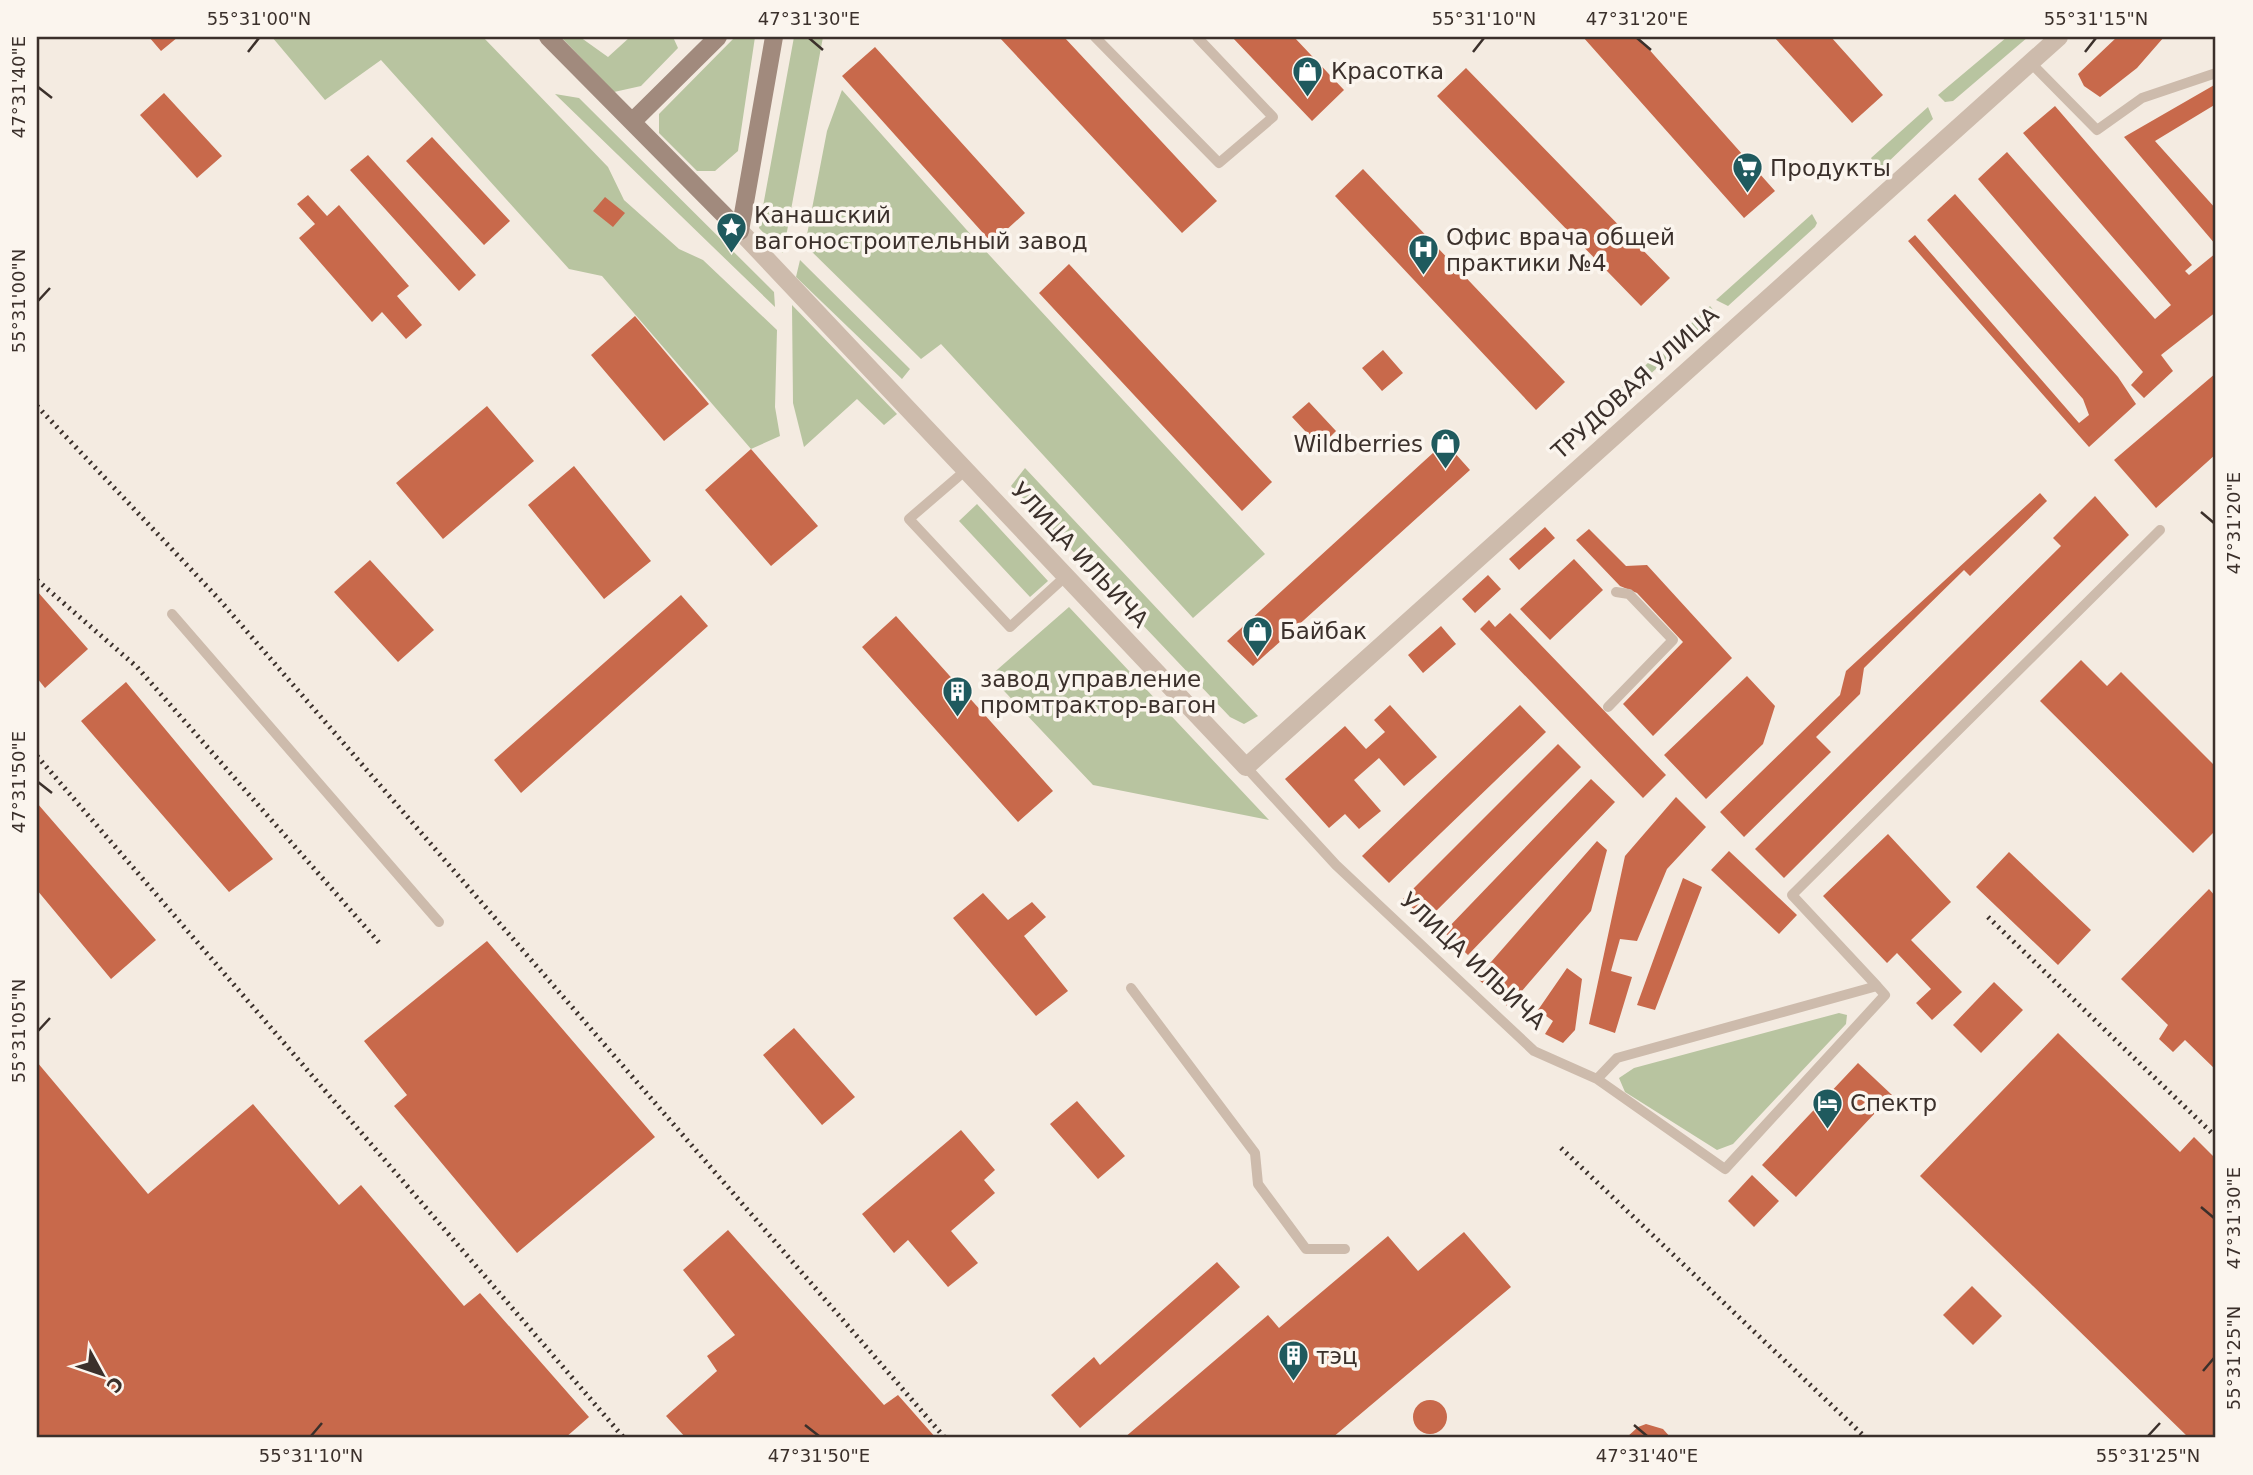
<svg xmlns="http://www.w3.org/2000/svg" width="2253" height="1475" font-family="'DejaVu Sans',sans-serif">
<style>
.green{fill:#b8c4a0}
.building{fill:#c8694b}
.lines{fill:none;stroke-linecap:round;stroke-linejoin:round}
.lane{stroke:#cdbbac;stroke-width:10}
.street{stroke:#cdbbac;stroke-width:18}
.secondary{stroke:#a18a7d;stroke-width:18}
.rail{stroke:#3b302b;stroke-width:5;stroke-dasharray:2 5;stroke-linecap:butt}
.ticks{fill:none;stroke:#3b302b;stroke-width:2.5}
.labels{text-anchor:middle;dominant-baseline:central;stroke-width:7;stroke-linejoin:round;paint-order:stroke}
.poi-label{font-size:23px;fill:#3b302b;stroke:#fbf5ee;text-anchor:start}
.street-label{font-size:23px;fill:#3b302b;stroke:#fbf5ee}
.neatline{fill:none;stroke:#3b302b;stroke-width:2.5}
.ticks-label{font-size:18px;text-anchor:middle;fill:#3b302b}
</style>
<rect width="100%" height="100%" fill="#f4ebe1"/>
<path class="green" d="M272,37H483L608,167L624,200L679,249L703,260L777,330L775,407L780,436L751,449L602,276L569,269L381,60L325,100Z
M561,37H580L608,57L630,37H673L678,48L641,86L614,92Z
M735,37H755L738,151L715,171H697L659,133V114Z
M794,37H823L783,253L759,228Z
M2007,37H2028L1953,101L1945,102L1938,95Z
M842,90L981,246L1265,554L1193,618L941,344L921,359L805,245L827,131Z
M555,94L579,98L774,292L775,307Z
M1928,107L1933,119L1884,166L1874,163L1871,158Z
M1812,214L1817,223L1815,227L1728,306L1716,300Z
M800,260L910,369L902,379L796,277Z
M792,305L897,414L884,425L857,399L804,447L793,403Z
M1710,306L1714,311L1708,321L1620,402L1611,397Z
M1025,468L1258,716L1244,724L1230,717L1011,486Z
M977,504L1048,581L1030,597L959,521Z
M1069,607L1269,820L1093,785L990,676Z
M1839,1013L1847,1015L1846,1024L1733,1144L1717,1150L1625,1092L1619,1078L1634,1068Z"/>
<path class="building" d="M149,37H178L161,51Z
M999,37H1064L1217,201L1182,233Z
M1232,37H1294L1344,90L1312,121Z
M1583,37H1638L1775,191L1744,218Z
M1774,37H1831L1883,95L1852,123Z
M2117,37H2164L2137,68L2100,97L2084,86L2078,74Z
M875,47L1025,213L992,243L842,76Z
M1466,68L1670,278L1641,306L1437,96Z
M2216,84V104L2155,141L2216,209V245L2124,137Z
M164,93L222,156L197,178L140,115Z
M2055,106L2192,265L2185,271L2189,275L2216,253V312L2161,355L2173,371L2144,398L2131,385L2143,372L1978,179L2007,152L2155,319L2171,305L2023,133Z
M432,137L510,221L484,245L406,161Z
M368,155L476,275L459,291L350,170Z
M1363,169L1565,382L1536,410L1335,196Z
M1955,194L2118,377L2136,404L2089,447L1908,241L1915,235L2079,423L2089,415L2083,399L1927,220Z
M308,195L327,216L339,205L409,286L397,296L422,325L406,339L382,312L372,322L299,238L315,224L297,204Z
M605,197L625,213L613,227L593,211Z
M1069,264L1272,482L1242,511L1039,293Z
M635,316L709,404L664,441L591,355Z
M1383,350L1403,373L1382,391L1362,368Z
M2216,373V454L2156,508L2114,460Z
M1309,402L1336,431L1320,447L1292,417Z
M487,406L534,461L443,539L396,483Z
M1445,442L1470,470L1253,666L1227,641Z
M751,449L818,526L771,566L705,490Z
M574,466L651,561L604,599L528,505Z
M2040,493L2047,501L1970,576L1964,570L1864,668L1860,694L1816,737L1831,752L1744,837L1720,812L1840,695L1846,671Z
M2095,496L2129,535L1784,878L1755,849L2061,546L2053,538Z
M1545,527L1555,538L1519,570L1509,559Z
M1589,529L1626,566L1647,565L1732,658L1653,736L1623,704L1683,642L1637,593L1620,586L1576,540Z
M1574,559L1603,590L1550,640L1520,609Z
M370,560L434,630L398,662L334,592Z
M1488,575L1501,589L1475,613L1462,599Z
M37,591L88,649L45,688L37,678Z
M681,595L708,626L521,793L494,760Z
M1510,613L1666,775L1643,798L1480,629L1489,620L1495,627Z
M896,616L1053,791L1018,822L862,647Z
M1441,626L1456,644L1423,673L1408,655Z
M2081,660L2107,686L2121,672L2216,767V830L2193,853L2040,701Z
M1747,676L1775,706L1763,744L1706,799L1664,755Z
M126,682L273,859L229,892L81,721Z
M1390,705L1437,757L1404,786L1379,758L1354,780L1381,811L1359,829L1345,814L1329,828L1285,779L1345,726L1366,749L1385,732L1374,720Z
M1520,705L1546,732L1389,883L1362,856Z
M1558,744L1581,767L1426,921L1403,899Z
M1591,779L1615,802L1468,955L1444,932Z
M1676,797L1706,827L1667,869L1637,941L1620,939L1611,971L1632,977L1615,1033L1589,1024L1625,856Z
M37,803L156,940L111,979L37,890Z
M1888,834L1951,902L1911,940L1962,992L1932,1020L1916,1003L1931,989L1897,953L1887,963L1823,896Z
M1597,841L1607,850L1591,911L1508,1007L1477,978Z
M1729,851L1797,915L1779,934L1711,870Z
M2009,852L2091,930L2058,965L1976,887Z
M1683,878L1702,887L1655,1010L1637,1005Z
M2209,889L2216,897V1070L2185,1040L2173,1052L2159,1039L2168,1025L2121,979Z
M983,893L1008,920L1032,902L1046,917L1024,936L1068,991L1036,1016L953,918Z
M487,941L655,1137L517,1253L394,1106L407,1095L364,1041Z
M1567,968L1582,979L1575,1030L1563,1043L1545,1034L1553,1021L1538,1010Z
M1994,982L2023,1010L1981,1053L1953,1025Z
M794,1028L855,1097L822,1125L763,1055Z
M2058,1033L2180,1152L2194,1137L2216,1159V1438H2189L1920,1176Z
M37,1062L148,1194L253,1104L339,1205L361,1185L464,1306L480,1293L589,1417L565,1438H37Z
M1858,1063L1892,1095L1796,1197L1762,1165Z
M1077,1101L1125,1156L1098,1179L1050,1124Z
M961,1130L995,1170L984,1180L995,1193L951,1231L978,1263L948,1287L908,1240L894,1253L862,1214Z
M1752,1175L1779,1201L1754,1227L1728,1201Z
M728,1230L884,1405L898,1395L936,1438H686L666,1416L717,1371L707,1356L735,1335L683,1270Z
M1464,1232L1511,1287L1332,1438H1124L1268,1315L1279,1328L1388,1236L1418,1271Z
M1217,1262L1240,1287L1080,1428L1051,1395L1094,1357L1100,1365Z
M1972,1286L2002,1316L1973,1345L1943,1315Z
M1413 1417a17 17 0 1 1 34 0a17 17 0 1 1-34 0Z
M1646,1424L1663,1429L1671,1438H1626L1638,1427Z"/>
<g class="lines">
<path class="lane" d="M1095,37L1219,163L1273,117L1197,37
M2030,62L2097,130L2142,98L2216,73
M966,470L909,519L1010,627L1066,576
M172,614L439,922
M1608,707L1673,640L1629,594L1616,592
M1246,767L1336,865L1534,1051L1597,1079L1725,1169L1885,995L1877,986L1617,1058L1597,1079
M1877,986L1792,895L2160,530
M1131,988L1255,1153L1258,1184L1306,1249H1345"/>
<path class="street" d="M740,231L1246,767L2059,37"/>
<path class="secondary" d="M548,37L740,231
M633,121L718,37
M740,231L774,37"/>
<path class="rail" d="M37,406L217,597L945,1438
M37,580L137,667L382,946
M37,756L624,1438
M1988,917L2216,1137
M1561,1148L1866,1438"/>
</g>
<path class="ticks" d="M809,38L823,50M1637,38L1651,50M248,52L259,38M1473,52L1484,38M2085,52L2096,38M38,87L52,98M38,301L50,288M2201,512L2214,523M38,782L52,793M38,1031L50,1018M2201,1207L2214,1218M2203,1371L2214,1358M805,1425L819,1436M1634,1425L1647,1436M311,1436L322,1423M2148,1436L2160,1423"/>
<defs>
<symbol id="shop-pin" viewBox="-11 -11 22 30"><path d="M0 17L-7.5 6A9.5 9.5 0 1 1 7.5 6Z" fill="#1f5a5e" stroke="#fbf5ee"/><path d="M-5-2.5h2.3a2.7 3.5 0 0 1 5.4 0H5L5.5 6h-11ZM-1.5-2.5h3a1.5 2.3 0 0 0-3 0Z" fill="#fff"/></symbol>
<symbol id="supermarket-pin" viewBox="-11 -11 22 30"><path d="M0 17L-7.5 6A9.5 9.5 0 1 1 7.5 6Z" fill="#1f5a5e" stroke="#fbf5ee"/><path d="M-6-5.5h2.5l.6 2H6L4.5 2H-2.5L-4.4-4H-6ZM-1.5 3.2a1.3 1.3 0 1 0 .1 0ZM3 3.2a1.3 1.3 0 1 0 .1 0Z" fill="#fff"/></symbol>
<symbol id="sight-pin" viewBox="-11 -11 22 30"><path d="M0 17L-7.5 6A9.5 9.5 0 1 1 7.5 6Z" fill="#1f5a5e" stroke="#fbf5ee"/><path d="M0-6L1.8-2.2L6-1.7L2.9 1.2L3.7 5.4L0 3.3L-3.7 5.4L-2.9 1.2L-6-1.7L-1.8-2.2Z" fill="#fff"/></symbol>
<symbol id="hospital-pin" viewBox="-11 -11 22 30"><path d="M0 17L-7.5 6A9.5 9.5 0 1 1 7.5 6Z" fill="#1f5a5e" stroke="#fbf5ee"/><path d="M-5-5h3v3.5h4V-5h3V5h-3V1.5h-4V5h-3Z" fill="#fff"/></symbol>
<symbol id="building-pin" viewBox="-11 -11 22 30"><path d="M0 17L-7.5 6A9.5 9.5 0 1 1 7.5 6Z" fill="#1f5a5e" stroke="#fbf5ee"/><path d="M-4-6H4V6H1V3H-1V6H-4ZM-2.5-4.3h1.7v1.8h-1.7ZM.8-4.3h1.7v1.8H.8ZM-2.5-1h1.7V.8h-1.7ZM.8-1h1.7V.8H.8Z" fill="#fff"/></symbol>
<symbol id="hotel-pin" viewBox="-11 -11 22 30"><path d="M0 17L-7.5 6A9.5 9.5 0 1 1 7.5 6Z" fill="#1f5a5e" stroke="#fbf5ee"/><path d="M-6-4.5h1.5V1H6V5H4.5V3h-9V5H-6ZM-4 0a1.8 1.8 0 1 1 3.6 0ZM.5 0V-2.5h3Q6-2.5 6 0Z" fill="#fff"/></symbol>
</defs>
<g fill-rule="evenodd">
<use href="#shop-pin" x="1290" y="54" width="35" height="47"/>
<use href="#supermarket-pin" x="1730" y="150" width="35" height="47"/>
<use href="#sight-pin" x="714" y="210" width="35" height="47"/>
<use href="#hospital-pin" x="1406" y="232" width="35" height="47"/>
<use href="#shop-pin" x="1428" y="426" width="35" height="47"/>
<use href="#shop-pin" x="1240" y="614" width="35" height="47"/>
<use href="#building-pin" x="940" y="674" width="35" height="47"/>
<use href="#hotel-pin" x="1810" y="1086" width="35" height="47"/>
<use href="#building-pin" x="1276" y="1338" width="35" height="47"/>
</g>
<g class="labels">
<g class="poi-label">
<text x="1331" y="71">Красотка</text>
<text x="1770" y="168">Продукты</text>
<text x="754" y="215">Канашский<tspan x="754" dy="26">вагоностроительный завод</tspan></text>
<text x="1446" y="237">Офис врача общей<tspan x="1446" dy="26">практики №4</tspan></text>
<text x="1423" y="444" text-anchor="end">Wildberries</text>
<text x="1280" y="631">Байбак</text>
<text x="980" y="679">завод управление<tspan x="980" dy="26">промтрактор-вагон</tspan></text>
<text x="1850" y="1103">Спектр</text>
<text x="1316" y="1356">тэц</text>
</g>
<g class="street-label">
<text transform="translate(1635 383) rotate(-42)">ТРУДОВАЯ УЛИЦА</text>
<text transform="translate(1080 555) rotate(47)">УЛИЦА ИЛЬИЧА</text>
<text transform="translate(1473 961) rotate(43)">УЛИЦА ИЛЬИЧА</text>
</g>
</g>
<rect width="2253" height="1475" fill="none" stroke="#fbf5ee" stroke-width="77"/>
<g transform="translate(102 1374) rotate(130)" stroke="#fbf5ee" stroke-width="5" paint-order="stroke">
<path d="M0-5L12 26L0 18L-12 26Z" fill="#3b302b"/>
<text y="-10" font-size="19" font-weight="bold" text-anchor="middle" fill="#3b302b">С</text>
</g>
<rect x="38" y="38" width="2176" height="1398" class="neatline"/>
<g class="ticks-label">
<text x="259" y="25">55°31'00"N</text>
<text x="809" y="25">47°31'30"E</text>
<text x="1484" y="25">55°31'10"N</text>
<text x="1637" y="25">47°31'20"E</text>
<text x="2096" y="25">55°31'15"N</text>
<text transform="translate(19 87) rotate(-90)" y="6">47°31'40"E</text>
<text transform="translate(19 301) rotate(-90)" y="6">55°31'00"N</text>
<text transform="translate(2234 523) rotate(-90)" y="6">47°31'20"E</text>
<text transform="translate(19 782) rotate(-90)" y="6">47°31'50"E</text>
<text transform="translate(19 1031) rotate(-90)" y="6">55°31'05"N</text>
<text transform="translate(2234 1218) rotate(-90)" y="6">47°31'30"E</text>
<text transform="translate(2234 1358) rotate(-90)" y="6">55°31'25"N</text>
<text x="311" y="1462">55°31'10"N</text>
<text x="819" y="1462">47°31'50"E</text>
<text x="1647" y="1462">47°31'40"E</text>
<text x="2148" y="1462">55°31'25"N</text>
</g>
</svg>
